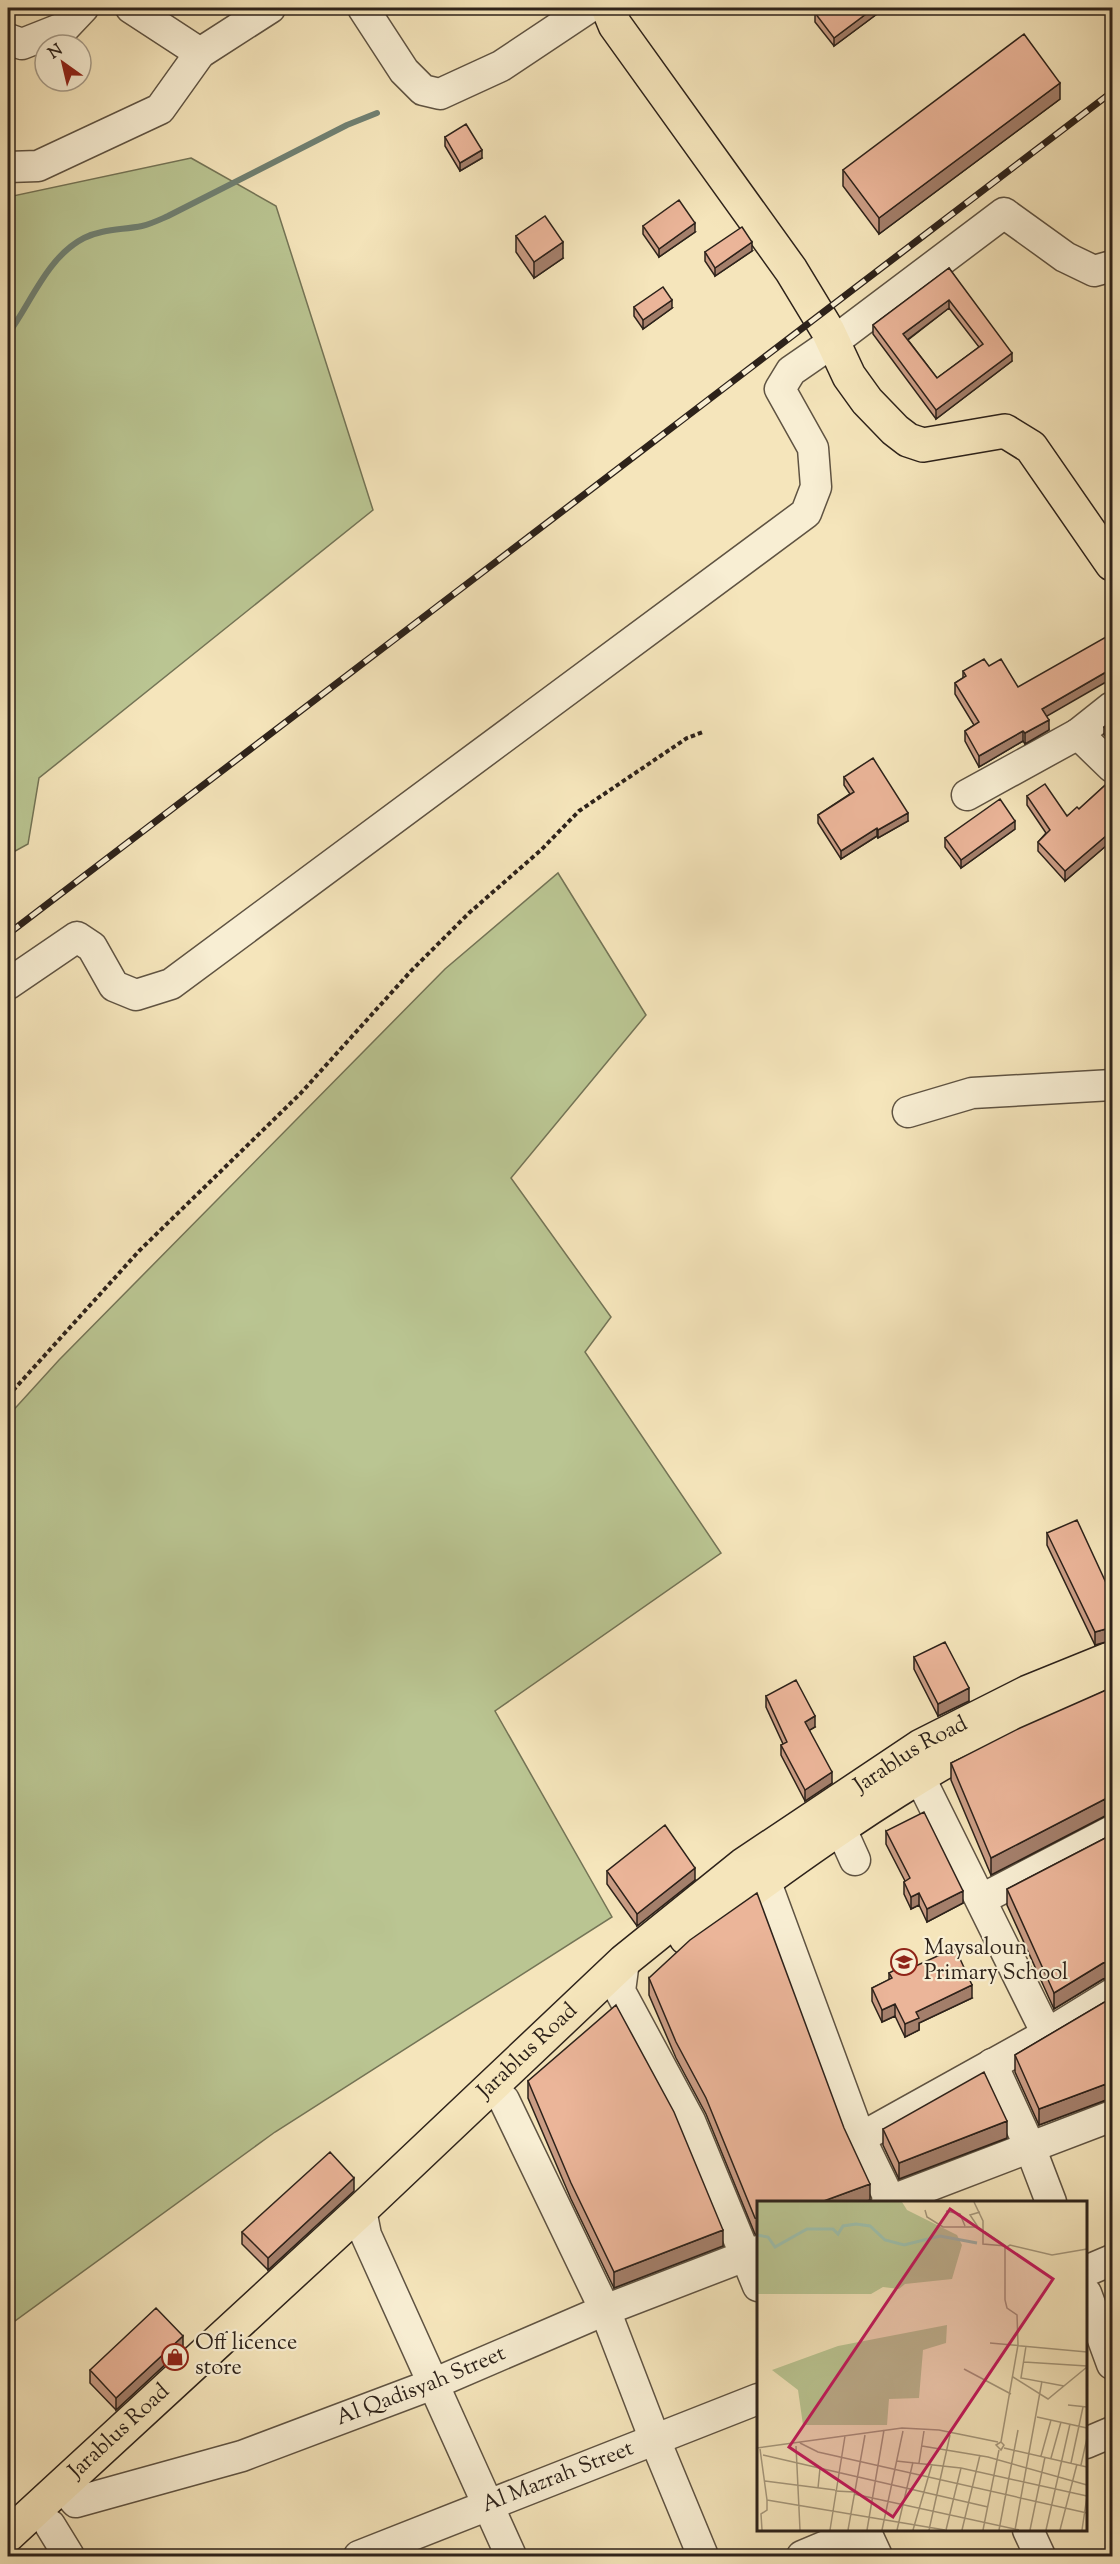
<svg xmlns="http://www.w3.org/2000/svg" width="1120" height="2564" font-family="'Sorts Mill Goudy',serif">
<style>
.green{fill:#bac592;stroke:#747456;stroke-width:1.5}
.lines{fill:none;stroke-linecap:round;stroke-linejoin:round}
.stream{stroke:#708072;stroke-width:6}
.minor-casing{stroke:#5f5342;stroke-width:33}
.major-casing{stroke:#2d221a;stroke-width:36}
.path{stroke:#2d221a;stroke-width:4;stroke-dasharray:4.5 3;stroke-linecap:butt}
.minor{stroke:#f8eed3;stroke-width:30}
.major{stroke:#f5e5bb;stroke-width:33}
.rail-casing{stroke:#2d221a;stroke-width:7}
.rail{stroke:#f8eed3;stroke-width:4.5;stroke-dasharray:14;stroke-linecap:butt}
.wall{fill:#ca9c84;stroke:#2d221a;stroke-width:1.5;fill-rule:evenodd}
.shaded-wall{fill:#a47f6b;stroke:#2d221a;stroke-width:1.5}
.building{fill:#ebb599;stroke:#2d221a;stroke-width:1.5;fill-rule:evenodd}
.labels{text-anchor:middle;dominant-baseline:central;stroke-width:4.5;stroke-linejoin:round;paint-order:stroke}
.street-label{font-size:22px;fill:#2d221a;stroke:#f8eed3}
.poi-label{font-size:22px;fill:#2d221a;stroke:#f8eed3;text-anchor:start}
.inset-river{fill:none;stroke:#9dbfac;stroke-width:3}
.inset-road{fill:none;stroke:#a5977b;stroke-width:1.5}
.view{fill:#c2185b;fill-opacity:0.15;stroke:#c2185b;stroke-width:3}
.inset-edge{fill:none;stroke:#2d221a;stroke-width:3}
</style>
<rect width="100%" height="100%" fill="#f5e5bb"/>
<filter id="stains"><feTurbulence type="fractalNoise" baseFrequency=".00333" numOctaves="4"/><feColorMatrix values="0 0 0 0 .2 0 0 0 0 .09 0 0 0 0 .02 0 0 0 .5 -.17"/></filter>
<radialGradient id="worn" r=".72"><stop offset=".6" stop-color="#630" stop-opacity="0"/><stop offset="1" stop-color="#630" stop-opacity=".3"/></radialGradient>
<path class="green" d="M191,158L276,206L373,510L39,778L28,844L8,855V197Z
M558,873L646,1015L511,1178L611,1317L585,1352L721,1553L495,1711L612,1917L275,2132L8,2326V1416L59,1360L445,969Z"/>
<g class="lines">
<path class="stream" d="M8,334C31,303 47,257 84,238C102,229 122,230 142,226C151,224 159,220 168,216L347,125L377,113"/>
<defs>
<g id="minor">
<path d="M131,8L200,53"/>
<path d="M363,8L404,71L423,90L440,94L501,66L588,8"/>
<path d="M8,39L22,44L65,27L83,8"/>
<path d="M8,167L38,166L160,109L200,53L270,8"/>
<path d="M1078,734L1112,767"/>
<path d="M967,795L1078,734L1112,707"/>
<path d="M8,984L77,937L92,947L114,986L136,995L171,984L806,513L816,487L813,448L780,389L791,371L833,342L1004,213L1065,257L1094,271L1112,266"/>
<path d="M908,1112L972,1093L1112,1085"/>
<path d="M919,1776L1047,2034"/>
<path d="M841,1829L855,1860"/>
<path d="M765,1880L860,2138L891,2202"/>
<path d="M982,1899L1112,1831"/>
<path d="M624,1961L620,1991L690,2121L758,2286"/>
<path d="M992,2064L1030,2147L1051,2202"/>
<path d="M504,2100L605,2310L655,2440L703,2556"/>
<path d="M860,2138L1047,2034L1112,1994"/>
<path d="M887,2202L1112,2116"/>
<path d="M361,2210L366,2235L511,2556"/>
<path d="M1086,2271L1112,2260"/>
<path d="M1086,2293L1112,2364"/>
<path d="M1086,2443L1112,2432"/>
<path id="s1" d="M61,2485L76,2502L242,2456L433,2384L605,2310L758,2251"/>
<path d="M50,2525L69,2556"/>
<path d="M865,2530L877,2556"/>
<path d="M1028,2530L1040,2556"/>
<path id="s2" d="M359,2556L758,2399"/>
<path d="M802,2556L864,2530"/>
</g>
<g id="major">
<path d="M608,8L615,25L791,270L828,331L849,376L867,401L895,430L908,440L923,445L1005,431L1031,447L1112,564"/>
<path d="M686,1938C762,1883 838,1826 919,1777C979,1739 1047,1712 1112,1684"/>
<path id="s3" d="M8,2535L361,2210L624,1961L743,1865L921,1746L1028,1692L1112,1658"/>
</g>
</defs>
<use href="#minor" class="minor-casing"/>
<use href="#major" class="major-casing"/>
<path class="path" d="M8,1396L139,1251L300,1094L411,971L469,913L541,850L579,811L687,738L703,732"/>
<use href="#minor" class="minor"/>
<use href="#major" class="major"/>
<defs>
<path id="rail" d="M8,934L1112,92"/>
</defs>
<use href="#rail" class="rail-casing"/>
<use href="#rail" class="rail"/>
</g>
<path class="wall" d="M885,8L834,46L815,22V13Z
M1060,99L879,234L843,186V170Z
M445,137L482,158L460,171L445,146Z
M643,226L695,232L659,257L643,234Z
M516,236L563,258L534,278L516,252Z
M752,251L715,276L705,261V252Z
M949,268L1012,361L936,419L873,334V325ZM949,308L979,347L937,378L908,340Z
M634,307L672,308L643,329L634,316Z
M989,666L1018,687L1046,716L1049,730L1025,744L1023,741L979,767L965,741V731L974,725L955,694V683L963,678V671Z
M1113,720V743L1104,735V727Z
M844,777L908,821L878,838L877,836L841,859L818,823V815L850,794L844,785Z
M1113,778V853L1107,845L1065,881L1038,851V842L1046,833L1027,805V796L1067,816L1079,809Z
M1015,829L961,868L945,847V838Z
M1047,1533L1113,1598V1640L1095,1645L1047,1545Z
M914,1657L969,1701L938,1716L914,1669Z
M1113,1687V1814L1105,1816L991,1875L951,1780V1763Z
M766,1696L815,1727L809,1730L832,1783L805,1801L781,1755V1745L783,1744L766,1707Z
M886,1831L963,1903L927,1922L919,1905L911,1909L904,1894V1882L905,1881L886,1844Z
M1113,1834V1977L1103,1979L1054,2009L1007,1905V1889Z
M607,1871L695,1880L637,1926L607,1884Z
M907,1970L972,1998L919,2023V2030L905,2037L895,2016L882,2022L872,2001V1988L889,1980V1973Z
M649,1978L870,2200L759,2202V2235L755,2234L706,2114L676,2058L649,1995Z
M1113,1997V2099L1106,2100L1039,2125L1015,2072V2055Z
M528,2081L723,2246L614,2288L571,2199L528,2098Z
M883,2129L1007,2138L899,2179L883,2145Z
M354,2191L268,2270L242,2244V2232Z
M183,2348L116,2410L90,2383V2370Z"/>
<path class="shaded-wall" d="M874,8H885L834,46V38Z
M1060,83V99L879,234V218Z
M482,150V158L460,171V163Z
M695,223V232L659,257V249Z
M563,242V258L534,278V262Z
M752,242V251L715,276V268Z
M672,300V308L643,329V320Z
M949,300V308L903,343V334Z
M1012,353V361L936,419V410Z
M1113,668V678L1042,719V709Z
M1049,720V730L1025,744V733Z
M1023,731V741L979,767V756Z
M908,813V821L878,838V830Z
M1015,821V829L961,868V860Z
M877,828V836L841,859V851Z
M1107,835V845L1065,881V871Z
M1113,1627V1640L1095,1645V1632Z
M969,1688V1701L938,1716V1704Z
M815,1716V1727L805,1733V1722Z
M832,1772V1783L805,1801V1790Z
M1105,1799V1816L991,1875V1858Z
M695,1868V1880L637,1926V1914Z
M963,1891V1903L927,1922V1909Z
M919,1893V1905L911,1909V1897Z
M1111,1961V1977L1103,1979L1054,2009V1993L1103,1963Z
M972,1985V1998L919,2023V2030L905,2037V2024L916,2012Z
M895,2004V2016L882,2022V2010Z
M1106,2084V2100L1039,2125V2109Z
M1007,2121V2138L899,2179V2163Z
M354,2178V2191L268,2270V2258Z
M870,2184V2200L864,2202H821Z
M723,2230V2246L614,2288V2272Z
M183,2336V2348L116,2410V2398Z"/>
<path class="building" d="M823,8H874L834,38L815,13Z
M1024,34L1060,83L879,218L843,170Z
M466,124L482,150L460,163L445,137Z
M679,200L695,223L659,249L643,226Z
M545,216L563,242L534,262L516,236Z
M742,227L752,242L715,268L705,252Z
M949,268L1012,353L936,410L873,325ZM949,300L983,344L937,378L903,334Z
M663,287L672,300L643,320L634,307Z
M1113,633V668L1042,709L1049,720L1025,733L1023,731L979,756L965,731L979,722L955,683L966,676L963,671L984,659L989,666L1001,659L1018,687Z
M1113,720V735L1104,727Z
M873,758L908,813L878,830L877,828L841,851L818,815L854,792L844,777Z
M1113,778V843L1107,835L1065,871L1038,842L1050,830L1027,796L1045,784L1067,816L1077,807L1079,809Z
M1000,799L1015,821L961,860L945,838Z
M1077,1520L1113,1598V1627L1095,1632L1047,1533Z
M945,1642L969,1688L938,1704L914,1657Z
M796,1680L815,1716L805,1722L832,1772L805,1790L781,1745L787,1742L766,1696Z
M1113,1687V1798L1105,1799L991,1858L951,1763L1020,1728Z
M924,1812L963,1891L927,1909L919,1893L911,1897L904,1882L910,1878L886,1831Z
M665,1825L695,1868L637,1914L607,1871Z
M1113,1834V1961L1103,1963L1054,1993L1007,1889Z
M757,1893L844,2128L870,2184L821,2202H759V2219L755,2218L706,2098L676,2042L649,1978L690,1940Z
M955,1948L972,1985L916,2012L919,2018L905,2024L895,2004L882,2010L872,1988L892,1978L889,1973L904,1965L907,1970Z
M1113,1997V2083L1106,2084L1039,2109L1015,2055Z
M616,2005L674,2112L723,2230L614,2272L571,2183L528,2081Z
M984,2072L1007,2121L899,2163L883,2129Z
M330,2152L354,2178L268,2258L242,2232Z
M156,2308L183,2336L116,2398L90,2370Z"/>
<defs>
<symbol id="school-ring" viewBox="-11 -11 22 22"><circle r="9.5" fill="#f8eed3" stroke="#8f2418" stroke-width="1.5"/><path d="M0-5L7-2L0 1L-7-2ZM-4 1L0 2.5L4 1V4Q0 6-4 4Z" fill="#8f2418"/></symbol>
<symbol id="shop-ring" viewBox="-11 -11 22 22"><circle r="9.5" fill="#f8eed3" stroke="#8f2418" stroke-width="1.5"/><path d="M-5-2.5h2.3a2.7 3.5 0 0 1 5.4 0H5L5.5 6h-11ZM-1.5-2.5h3a1.5 2.3 0 0 0-3 0Z" fill="#8f2418"/></symbol>
</defs>
<g fill-rule="evenodd">
<use href="#school-ring" x="889" y="1947" width="30" height="30"/>
<use href="#shop-ring" x="160" y="2342" width="30" height="30"/>
</g>
<g class="labels">
<g class="street-label">
<text stroke="none"><textPath href="#s3" startOffset="1196">Jarablus Road</textPath></text>
<text stroke="none"><textPath href="#s3" startOffset="710">Jarablus Road</textPath></text>
<text stroke="none"><textPath href="#s1" startOffset="387">Al Qadisyah Street</textPath></text>
<text stroke="none"><textPath href="#s3" startOffset="152">Jarablus Road</textPath></text>
<text stroke="none"><textPath href="#s2" startOffset="214">Al Mazrah Street</textPath></text>
</g>
<g class="poi-label">
<text x="924" y="1949">Maysaloun<tspan x="924" dy="25">Primary School</tspan></text>
<text x="195" y="2344">Off licence<tspan x="195" dy="25">store</tspan></text>
</g>
</g>
<g transform="translate(757 2201)">
<rect width="330" height="330" fill="#f5e5bb"/>
<path d="M0,1H145L150,9L200,34L205,44L195,78L148,83L142,88L126,86L114,93H0ZM190,124L189,142L166,149L162,197L132,198L130,224H46L41,189L15,169L81,145Z" fill="#bac592"/>
<path class="inset-river" d="M0,34L11,36L18,46L50,28H76L81,33L86,25L99,23L113,25L128,39L147,44L183,35L220,42"/>
<path class="inset-road" d="M217,1L226,20V43L249,45M168,9L170,16L186,26H221M189,10L203,13L208,25M223,11L213,14L221,26L249,45M233,142L330,151M269,145L264,177L307,185M267,161L330,165M207,168L254,193M256,176L291,198L330,166M311,204L330,206M280,216L330,227M244,241L247,244L244,249L239,244L244,241L261,144L260,114L250,107L248,99V47L253,44L295,54L330,48M43,242L61,251L330,312M39,245L43,329M165,245L231,256L330,284M0,247L145,227L182,229L241,241M247,247L330,266M3,248L10,299V309L4,313L5,329M6,254L231,306M284,255L294,219M294,257L304,221M139,260L204,267L330,295M162,262L167,230M314,262L326,206M324,264L330,237M8,280L78,289M61,287L63,267M78,290L97,291M97,293L262,329M10,299L188,329M73,329L88,235M91,329L108,234M110,329L127,229M125,329L146,230M140,329L156,261M156,329L175,263M172,329L193,234M189,329L204,267M205,329L223,254M226,329L242,249M242,329L261,229M258,329L285,180M273,329L288,256M289,329L313,223M303,329L320,263M325,329L330,295"/>
<path class="view" d="M193,8L296,78L136,316L32,246Z"/>
<rect width="330" height="330" class="inset-edge"/>
</g>
<rect width="1120" height="2564" fill="none" stroke="#f5e5bb" stroke-width="30"/>
<rect x="9" y="9" width="1102" height="2546" fill="none" stroke="#2d221a" stroke-width="3"/>
<rect x="15" y="15" width="1090" height="2534" fill="none" stroke="#2d221a" stroke-width="1.5"/>
<g transform="translate(63 63) rotate(326)"><circle r="28" fill="#f8eed3" stroke="#a79c89" stroke-width="1.5"/>
<path d="M0-4.5L10 22L0 15L-10 22Z" fill="#8f2418"/>
<text y="-9" font-size="16" font-weight="bold" text-anchor="middle" fill="#2d221a">N</text>
</g>
<rect width="100%" height="100%" filter="url(#stains)"/>
<rect width="100%" height="100%" fill="url(#worn)"/>
</svg>
